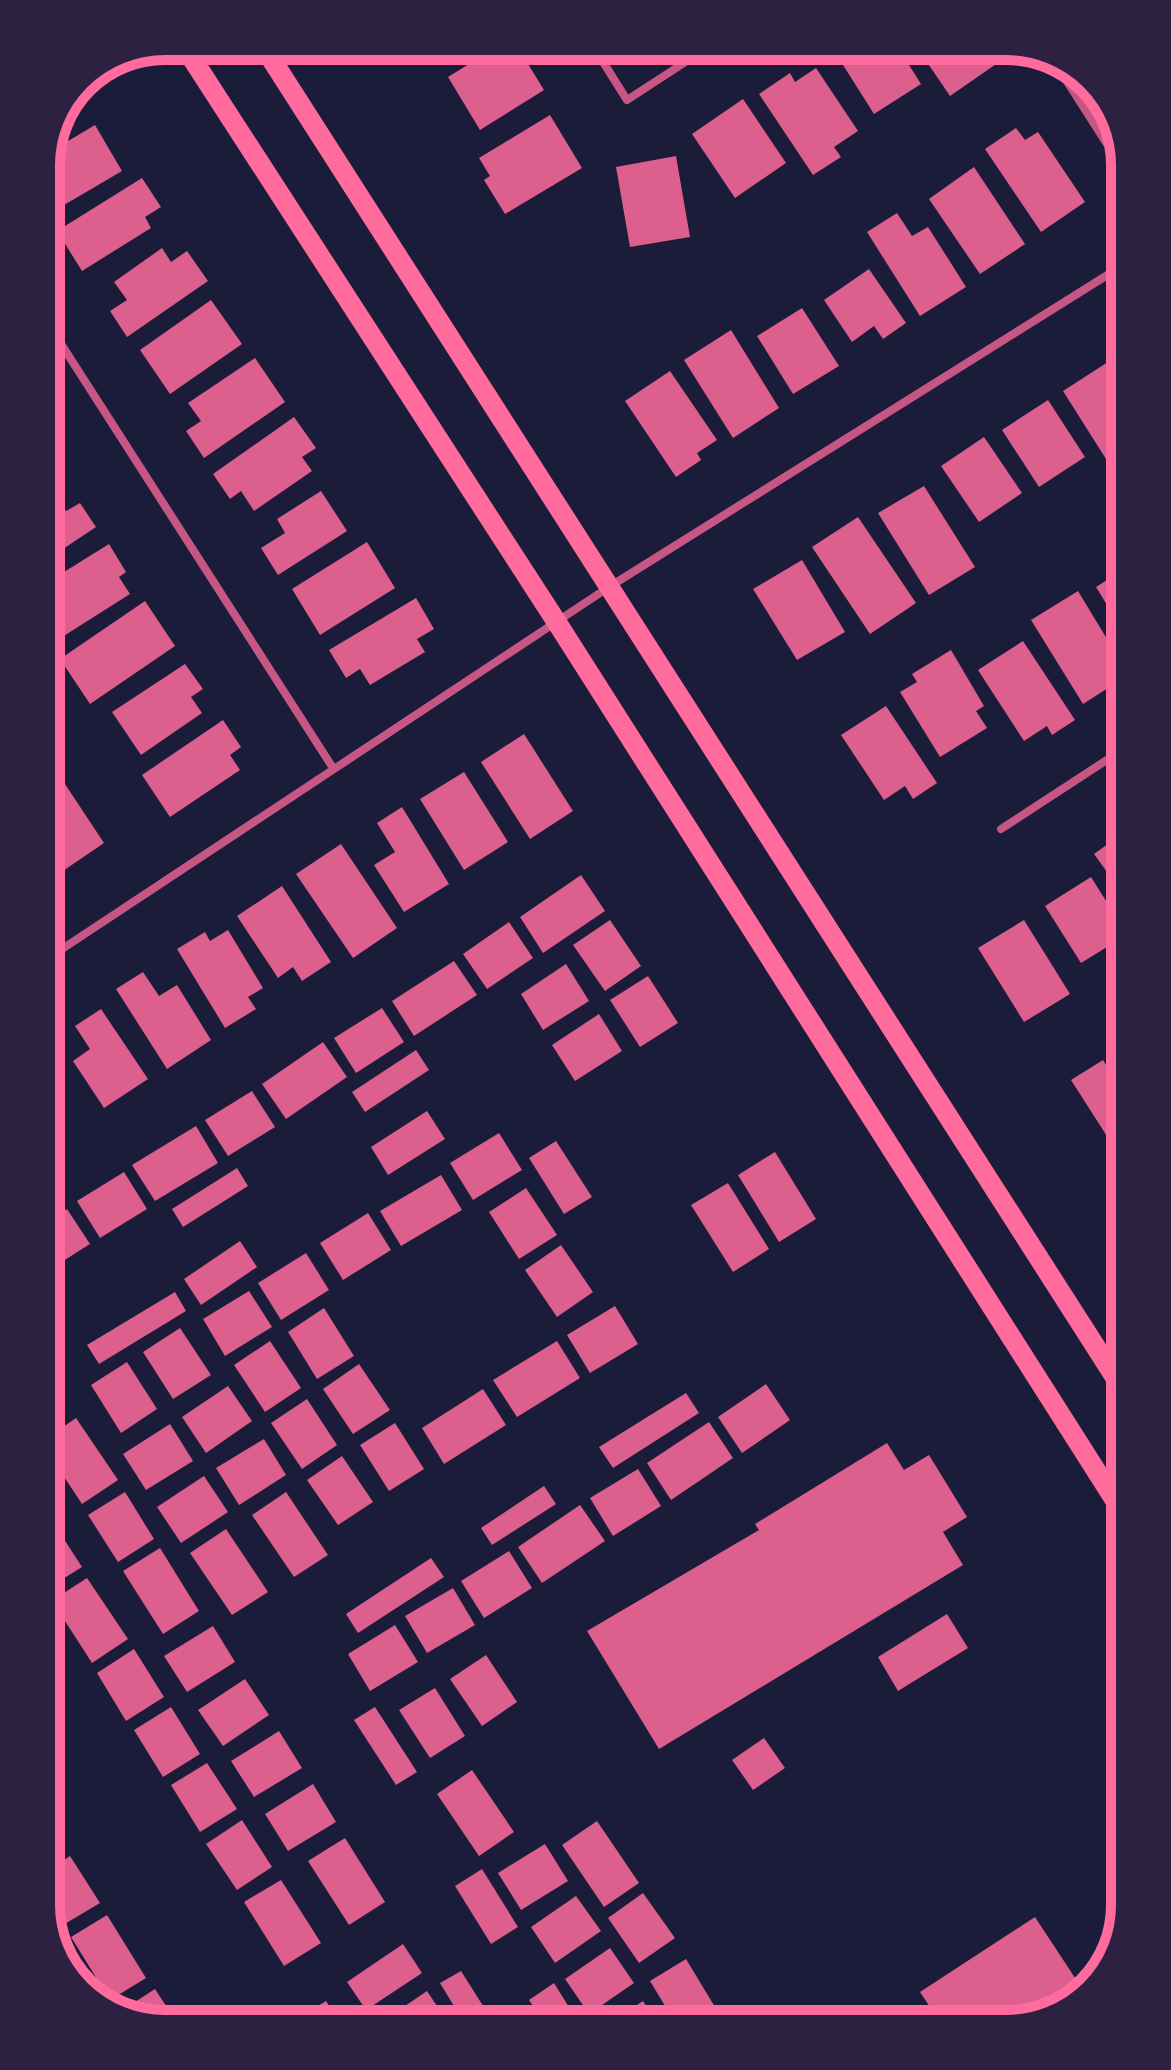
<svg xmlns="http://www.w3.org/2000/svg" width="1171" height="2070" font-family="Barlow,sans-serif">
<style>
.building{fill:#dd5f8e}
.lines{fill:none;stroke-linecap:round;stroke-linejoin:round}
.minor{stroke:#c65784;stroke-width:8}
.primary{stroke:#ff6b9d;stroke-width:20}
.rim{fill:none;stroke:#ff6b9d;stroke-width:10}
</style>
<rect width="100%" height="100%" fill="#1b1b3a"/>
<path class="building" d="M427,46H465L439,64Z
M498,46H517L544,90L480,130L448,77Z
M831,46H897L921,84L874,114Z
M916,46H993L1002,60L950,96Z
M816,68L858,131L834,147L841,157L813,175L759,94L790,73L795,82Z
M743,99L786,163L735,198L692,134Z
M70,106L75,114L62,123Z
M550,115L582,168L505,214L484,180L490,176L479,158Z
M95,125L122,171L47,215L48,153Z
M1016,128L1025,140L1038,132L1085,202L1041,232L985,149Z
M676,156L690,237L630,247L616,167Z
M974,167L1025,244L980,274L929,199Z
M142,178L161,207L145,217L151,228L82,271L57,231Z
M897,213L912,236L928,227L966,287L920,316L867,232Z
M162,248L171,262L187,251L208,281L127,337L110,311L127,300L114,282Z
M869,269L906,323L883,339L874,326L852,342L824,300Z
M211,300L242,344L170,394L140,350Z
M802,308L839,366L793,394L757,336Z
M731,330L779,408L733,438L684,360Z
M255,358L285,402L204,458L186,431L201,421L188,403Z
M1108,362L1117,376V452L1106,459L1063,391Z
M670,371L717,440L697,453L701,460L676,477L625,401Z
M1048,400L1085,457L1039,487L1002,430Z
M294,417L316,448L302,457L312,471L254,511L241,491L230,499L213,474Z
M984,437L1022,493L979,522L941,466Z
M924,486L975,567L929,595L878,513Z
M321,491L347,531L278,575L261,548L285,533L277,519Z
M54,494L66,511L80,503L96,527L48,559V498Z
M858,517L916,603L870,634L812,547Z
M367,542L395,588L320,635L292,589Z
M109,544L126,572L119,577L130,594L59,639L49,622L48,582Z
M802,560L845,632L797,660L753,589Z
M1118,573V623L1096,587Z
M1078,591L1118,657L1119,681L1083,704L1031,620Z
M416,598L434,629L417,639L425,652L370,685L360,669L346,678L329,650Z
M145,601L175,646L90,704L60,659Z
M1023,641L1075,720L1052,735L1047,726L1024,741L978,670Z
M951,650L984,706L976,711L987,728L940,757L900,692L917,682L912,674Z
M185,664L203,689L191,697L202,713L141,755L112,712Z
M886,706L937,783L913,799L905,786L884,800L841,735Z
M223,720L241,747L230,755L240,770L170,817L142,775Z
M524,734L573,811L530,839L481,762Z
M464,772L508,842L464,870L420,799Z
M63,781L104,843L60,873L50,858L49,791Z
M402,807L449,884L404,912L374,865L395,852L377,823Z
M1119,836L1120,877V890L1094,854Z
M341,844L397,928L353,958L296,874Z
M581,875L605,911L543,953L520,917Z
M1091,877L1120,923V939L1081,963L1045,906Z
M282,886L331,962L302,981L293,967L278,978L237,916Z
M610,920L641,966L605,991L573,945Z
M1024,920L1070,994L1024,1022L978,948Z
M509,922L533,958L487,989L463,954Z
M228,930L263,988L248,997L256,1009L225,1028L177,949L205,932L210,941Z
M454,961L477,995L414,1036L392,1001Z
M566,964L589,1001L543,1030L521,994Z
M143,972L159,996L177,985L211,1040L167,1069L116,989Z
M648,976L678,1023L640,1047L610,1000Z
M382,1008L404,1042L356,1073L334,1038Z
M101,1009L148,1079L104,1108L73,1061L90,1049L75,1026Z
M599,1014L622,1051L575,1081L552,1045Z
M323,1042L347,1077L286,1119L262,1084Z
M416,1050L429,1070L365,1112L352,1092Z
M1103,1060L1121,1089V1135L1110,1141L1071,1080Z
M252,1091L275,1127L228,1156L205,1120Z
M427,1111L445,1139L388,1175L371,1147Z
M51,1114L58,1142L51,1143Z
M196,1126L218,1163L155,1201L132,1165Z
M499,1133L522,1170L473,1200L450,1163Z
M556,1141L592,1197L564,1214L529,1158Z
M775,1152L816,1219L779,1242L738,1175Z
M237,1168L248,1186L183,1227L172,1209Z
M124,1172L147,1209L100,1238L77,1201Z
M441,1175L462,1210L401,1246L380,1211Z
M728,1183L769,1249L733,1272L691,1205Z
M526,1188L557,1235L519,1259L489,1212Z
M67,1209L90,1244L52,1268V1219Z
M368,1213L391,1250L343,1280L320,1243Z
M240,1241L257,1267L201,1305L184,1279Z
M561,1245L593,1292L557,1317L525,1270Z
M306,1253L329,1290L281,1320L258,1283Z
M249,1291L272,1327L225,1356L203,1319Z
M175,1292L186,1311L99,1364L87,1345Z
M615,1306L638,1344L590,1373L567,1335Z
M324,1308L354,1356L317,1379L288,1332Z
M180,1328L211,1375L173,1399L143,1352Z
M270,1341L301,1388L265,1412L234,1365Z
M557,1341L580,1378L517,1417L493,1380Z
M127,1362L157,1409L121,1433L91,1385Z
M359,1364L390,1410L353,1434L323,1389Z
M766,1384L790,1420L742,1453L718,1417Z
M228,1386L252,1421L206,1453L182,1417Z
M483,1389L506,1425L444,1464L422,1428Z
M686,1393L699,1413L613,1468L599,1447Z
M307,1399L337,1445L302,1469L271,1423Z
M76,1418L118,1480L82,1504L53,1460V1434Z
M709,1422L733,1458L671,1500L647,1463Z
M395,1423L424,1469L389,1491L360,1445Z
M170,1424L193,1461L146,1490L123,1454Z
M264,1439L286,1475L239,1505L216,1468Z
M887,1443L904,1470L929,1455L967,1517L943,1532L963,1565L659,1749L587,1631L759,1530L755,1524Z
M342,1456L373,1502L338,1525L307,1480Z
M638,1469L661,1506L613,1536L590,1498Z
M204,1476L228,1512L181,1543L157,1507Z
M544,1486L556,1504L492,1545L481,1528Z
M125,1492L154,1539L118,1562L88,1515Z
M286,1492L328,1555L294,1577L252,1515Z
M580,1505L605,1541L542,1583L518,1547Z
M53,1522L82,1567L53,1585Z
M226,1529L268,1592L232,1615L190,1553Z
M160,1548L199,1611L163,1634L123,1571Z
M509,1551L532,1588L484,1618L461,1581Z
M431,1558L444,1577L358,1633L346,1614Z
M87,1578L128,1639L92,1663L54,1604L53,1600Z
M453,1588L475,1625L427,1653L405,1616Z
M947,1614L968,1648L898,1691L878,1657Z
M395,1625L418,1662L370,1691L348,1654Z
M213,1626L235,1662L187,1692L164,1656Z
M134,1649L164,1697L126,1721L97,1673Z
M486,1655L517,1702L482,1726L450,1679Z
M245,1679L269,1715L223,1746L198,1710Z
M435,1688L465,1736L430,1758L399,1710Z
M171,1707L200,1754L163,1777L134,1730Z
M375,1707L417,1772L396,1785L354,1720Z
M279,1731L302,1768L254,1797L231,1761Z
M764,1738L785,1768L753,1790L732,1760Z
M207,1763L237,1809L200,1832L171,1785Z
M472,1770L514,1832L479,1856L437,1794Z
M313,1784L336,1822L288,1851L265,1814Z
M242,1820L272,1867L237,1890L206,1844Z
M597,1821L639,1883L604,1907L562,1845Z
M55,1830L64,1844L55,1850Z
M345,1838L385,1902L349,1925L308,1861Z
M545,1844L568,1881L521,1910L498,1873Z
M70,1856L100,1903L63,1925L55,1912V1866Z
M482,1869L518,1927L491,1944L455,1886Z
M281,1880L321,1943L284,1966L244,1902Z
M643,1893L675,1938L639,1963L608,1918Z
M576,1896L601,1931L555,1963L531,1927Z
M107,1915L146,1978L110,2000L71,1937Z
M1035,1917L1083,1990L1052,2015L936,2016L920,1992Z
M403,1944L422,1973L366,2010L347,1982Z
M610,1948L634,1983L589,2014L565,1979Z
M686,1959L715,2007L696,2018L673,2019L650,1981Z
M461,1971L492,2020L463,2021L440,1983Z
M554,1983L577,2020H542L529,2000Z
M155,1989L178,2024H158L121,2011Z
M427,1991L447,2021H383Z
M326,2001L340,2022H292Z
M643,2001L655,2019H616Z"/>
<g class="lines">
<path class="minor" d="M593,46L627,100L710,46
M1054,61L1116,158
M47,322L333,768
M1001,829L1119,752
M50,957L609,587L1117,269"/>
<path class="primary" d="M184,46L556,621L1123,1513
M263,46L1122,1388"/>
</g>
<path d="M0 0H1171V2070H0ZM165 60H1006A105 105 0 0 1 1111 165V1905A105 105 0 0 1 1006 2010H165A105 105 0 0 1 60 1905V165A105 105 0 0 1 165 60Z" fill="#2d2142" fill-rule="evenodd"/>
<path class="rim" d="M165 60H1006A105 105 0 0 1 1111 165V1905A105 105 0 0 1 1006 2010H165A105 105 0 0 1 60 1905V165A105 105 0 0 1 165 60Z"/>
</svg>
